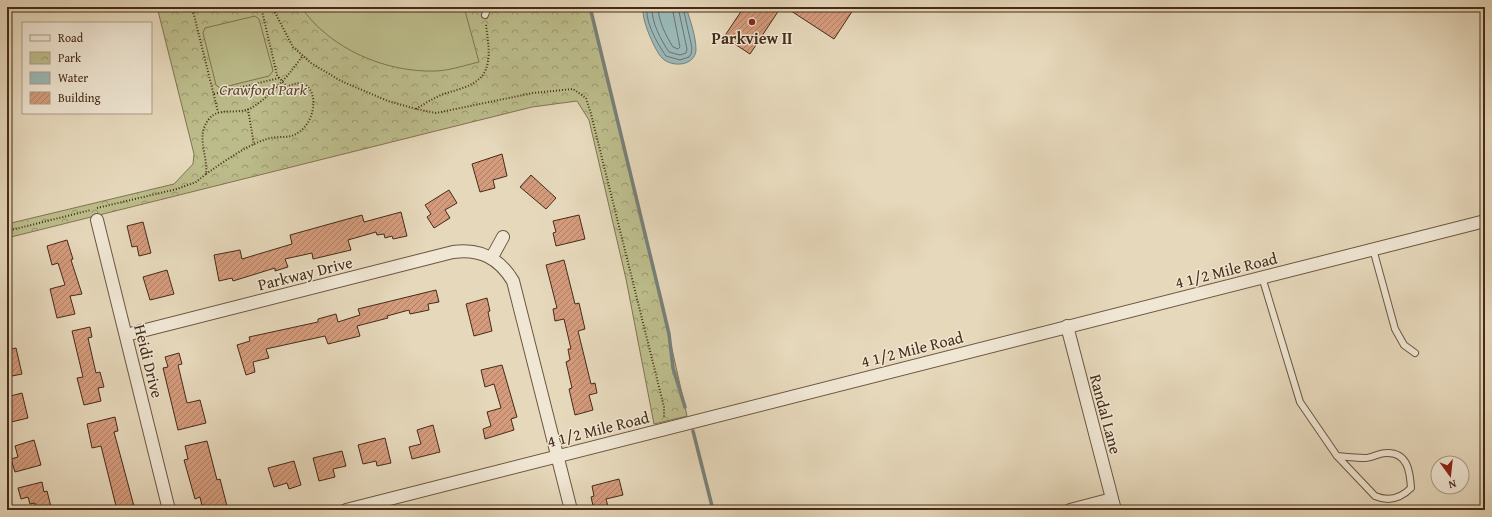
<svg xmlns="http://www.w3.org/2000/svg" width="1492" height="517" font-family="'Gentium Book Plus',serif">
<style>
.park{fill:url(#park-crowns);stroke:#817451}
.garden{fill:#bcbc8b;stroke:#817451}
.water{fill:#99b8b8;stroke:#788078}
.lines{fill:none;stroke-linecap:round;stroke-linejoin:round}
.shore{stroke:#707268;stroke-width:1}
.stream{stroke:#788078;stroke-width:3.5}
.building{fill:url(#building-hatch);stroke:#462b17}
.service-casing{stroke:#6e5640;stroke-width:8}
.minor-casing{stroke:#6e5640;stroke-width:14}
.path{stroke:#462b17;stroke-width:2;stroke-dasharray:1 2;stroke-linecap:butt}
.service{stroke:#efe6d3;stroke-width:6}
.minor{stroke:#efe6d3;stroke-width:12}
.poi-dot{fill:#8f2418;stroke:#efe6d3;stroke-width:1.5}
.labels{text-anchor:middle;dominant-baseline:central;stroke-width:3;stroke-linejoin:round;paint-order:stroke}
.poi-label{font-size:16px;font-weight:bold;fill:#462b17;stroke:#efe6d3}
.park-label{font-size:16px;font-style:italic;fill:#5e482e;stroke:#efe6d3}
.street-label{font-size:16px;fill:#462b17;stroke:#efe6d3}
</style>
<defs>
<pattern id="park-crowns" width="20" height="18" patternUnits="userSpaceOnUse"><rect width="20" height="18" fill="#bcbc8b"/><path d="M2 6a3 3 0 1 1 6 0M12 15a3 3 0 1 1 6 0" fill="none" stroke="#9b9971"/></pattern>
<pattern id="building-hatch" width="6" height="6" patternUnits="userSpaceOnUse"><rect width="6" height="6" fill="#d49b7c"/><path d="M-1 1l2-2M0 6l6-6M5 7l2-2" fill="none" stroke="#ae7f65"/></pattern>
</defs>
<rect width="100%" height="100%" fill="#e6d8bb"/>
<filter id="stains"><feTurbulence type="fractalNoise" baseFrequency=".005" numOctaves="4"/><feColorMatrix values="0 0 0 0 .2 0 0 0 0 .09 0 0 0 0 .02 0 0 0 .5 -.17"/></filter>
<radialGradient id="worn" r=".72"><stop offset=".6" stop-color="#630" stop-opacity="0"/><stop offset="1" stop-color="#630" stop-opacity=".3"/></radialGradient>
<path class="park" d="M157,7H590L661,300L687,416L654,424L626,279L589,120L577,101L532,107L7,238V224L174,184L193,164L194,154Z"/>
<path class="garden" d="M301,7H464L479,62C466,65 451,70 437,71C386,73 330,49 301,7Z
M255,16L259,19L273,71L269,76L220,88L216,85L203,33L205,28Z"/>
<path class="water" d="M644,7H686C690,20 696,36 696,50C695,66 672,68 662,58C655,51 639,15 644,7Z"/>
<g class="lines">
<path class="shore" d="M647,7C645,22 657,43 666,56L680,60L689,57L691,54L692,48L683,7
M652,7C651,22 661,40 669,52L680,55L686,53L687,49L678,7
M658,7C658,20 666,36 673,47L678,49L680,47L672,7"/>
<path class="stream" d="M590,7L661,300L669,334L673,368L685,407
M693,431L713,510"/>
</g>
<path class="building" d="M744,7H781L750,54L724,37Z
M785,7H855L834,39Z
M502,154L507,176L493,180L495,188L480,192L472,164Z
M531,175L556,198L546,209L520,187Z
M449,190L457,203L445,210L450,218L434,228L427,217L431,214L425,205Z
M401,212L407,236L393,239L392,236L385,238L384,234L377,235L376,232L348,240L351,250L313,259L312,253L285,259L288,267L275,271V268L233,281L232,278L219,281L214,255L240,250L242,259L292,244L290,235L362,215L364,222Z
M579,215L585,239L556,246L553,233L556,232L553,221Z
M143,222L151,253L139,256L137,246L132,247L127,226Z
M67,240L73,259L71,260L82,294L70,296L75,314L57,318L50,289L65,285L58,263L52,265L47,246Z
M564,260L575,304L579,303L585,329L578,331L591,384L595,383L597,393L589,395L593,410L575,415L569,389L572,388L566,362L570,360L568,349H571L564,319L555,321L553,309L557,308L546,265Z
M167,270L174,294L150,300L143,277Z
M436,290L439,302L428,304L429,310L410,314L409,310L387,316L388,318L357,326L360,336L328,344L325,336L266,349L269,358L253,362L255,372L246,375L237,345L250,341L249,337L318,322V319L336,314L338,322L360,315L358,309Z
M487,298L490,311L488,312L492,331L474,336L466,304Z
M90,327L92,337L88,338L96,373L100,372L104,387L98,388L101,401L84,405L77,378L83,377L72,331Z
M16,348L22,374L7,377V350Z
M179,353L182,364L178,365L187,403L200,400L206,423L178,430L163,368L168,367L165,357Z
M502,365L517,417L511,419L514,430L485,439L483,429L491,426L487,412L501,408L494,384L485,387L481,370Z
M22,393L28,418L7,423V397Z
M115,417L118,431L114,432L135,510H117L101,446L92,448L87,424Z
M433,425L440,452L412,459L409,447L421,444L417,430Z
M385,438L391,463L377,466L376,461L363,464L358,445Z
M34,440L41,465L15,472L11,459L18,457L15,446Z
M207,441L217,480L220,479L227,506L209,510H207L205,505L202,506L200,497L195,499L184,460L188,459L185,446Z
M342,451L346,466L333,469L335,477L319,481L313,458Z
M294,461L301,485L289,489L287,483L274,487L268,468Z
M619,479L623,495L606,499L609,510H594L591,497L594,496L592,486Z
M42,482L44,492L47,491L51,507L36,510L35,503L30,504L28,497L21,499L18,488Z"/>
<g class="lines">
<defs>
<path id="service" d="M485,15L488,7
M1373,249L1395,329L1404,345L1415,353
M1262,277L1300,402L1337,456L1375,496C1389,502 1401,498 1411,488C1410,472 1408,452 1386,453C1379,453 1372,458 1365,458C1356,458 1347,457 1337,456"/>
<path id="minor" d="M97,220L169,510
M492,257L503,237
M1067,326L1115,510
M126,335L453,252C480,248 499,258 513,281L571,510
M346,510L1485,221
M1070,510L1112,499"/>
</defs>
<use href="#service" class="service-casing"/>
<use href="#minor" class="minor-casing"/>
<path class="path" d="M192,7L218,112
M272,7L293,47L311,63L341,81L388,101L416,109L436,113L533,93L573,89L586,98L591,114L664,407V418
M262,10L272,7
M214,94L279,78
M248,109L254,145
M416,109C424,104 432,99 441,95C460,88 485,86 488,61C490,49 487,35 486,24
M206,174C225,161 245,146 267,139C278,135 289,140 299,132C322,116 317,70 287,87L277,75L261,7
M97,208L177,189L196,182L206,174C208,159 199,143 204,128C214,102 234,117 251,108C270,97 291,73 303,55
M7,231L91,210"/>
<use href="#service" class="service"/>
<use href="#minor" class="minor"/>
</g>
<circle class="poi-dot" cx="752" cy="22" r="4"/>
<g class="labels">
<g class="poi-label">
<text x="752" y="38">Parkview II</text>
</g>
<g class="park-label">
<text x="263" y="89">Crawford Park</text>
</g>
<g class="street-label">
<text transform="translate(1226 270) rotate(-14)">4 1/2 Mile Road</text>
<text transform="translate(305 273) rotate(-14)">Parkway Drive</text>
<text transform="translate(912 349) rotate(-14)">4 1/2 Mile Road</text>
<text transform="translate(149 361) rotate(76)">Heidi Drive</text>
<text transform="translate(1106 414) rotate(75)">Randal Lane</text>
<text transform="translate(598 429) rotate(-14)">4 1/2 Mile Road</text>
</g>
</g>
<rect width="1492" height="517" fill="none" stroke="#e6d8bb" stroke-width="24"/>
<rect x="8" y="8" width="1476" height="501" fill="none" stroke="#462b17" stroke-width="2"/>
<rect x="12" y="12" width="1468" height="493" fill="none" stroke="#462b17"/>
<rect x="22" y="22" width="130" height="92" fill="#efe6d3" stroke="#ab9b88"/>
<rect x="30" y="35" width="20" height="6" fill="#efe6d3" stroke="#ab9b88"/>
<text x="58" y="42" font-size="12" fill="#462b17">Road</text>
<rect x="30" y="52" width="20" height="12" fill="url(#park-crowns)" stroke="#ab9b88"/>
<text x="58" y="62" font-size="12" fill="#462b17">Park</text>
<rect x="30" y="72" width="20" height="12" fill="#99b8b8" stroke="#ab9b88"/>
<text x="58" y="82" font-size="12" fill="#462b17">Water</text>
<rect x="30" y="92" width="20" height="12" fill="url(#building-hatch)" stroke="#ab9b88"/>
<text x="58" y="102" font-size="12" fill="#462b17">Building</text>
<g transform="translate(1450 475) rotate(165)"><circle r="19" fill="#efe6d3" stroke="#ab9b88"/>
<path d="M0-3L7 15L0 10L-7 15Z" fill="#8f2418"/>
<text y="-6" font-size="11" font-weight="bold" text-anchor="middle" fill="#462b17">N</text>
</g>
<rect width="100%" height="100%" filter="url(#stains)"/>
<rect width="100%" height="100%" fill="url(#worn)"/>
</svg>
